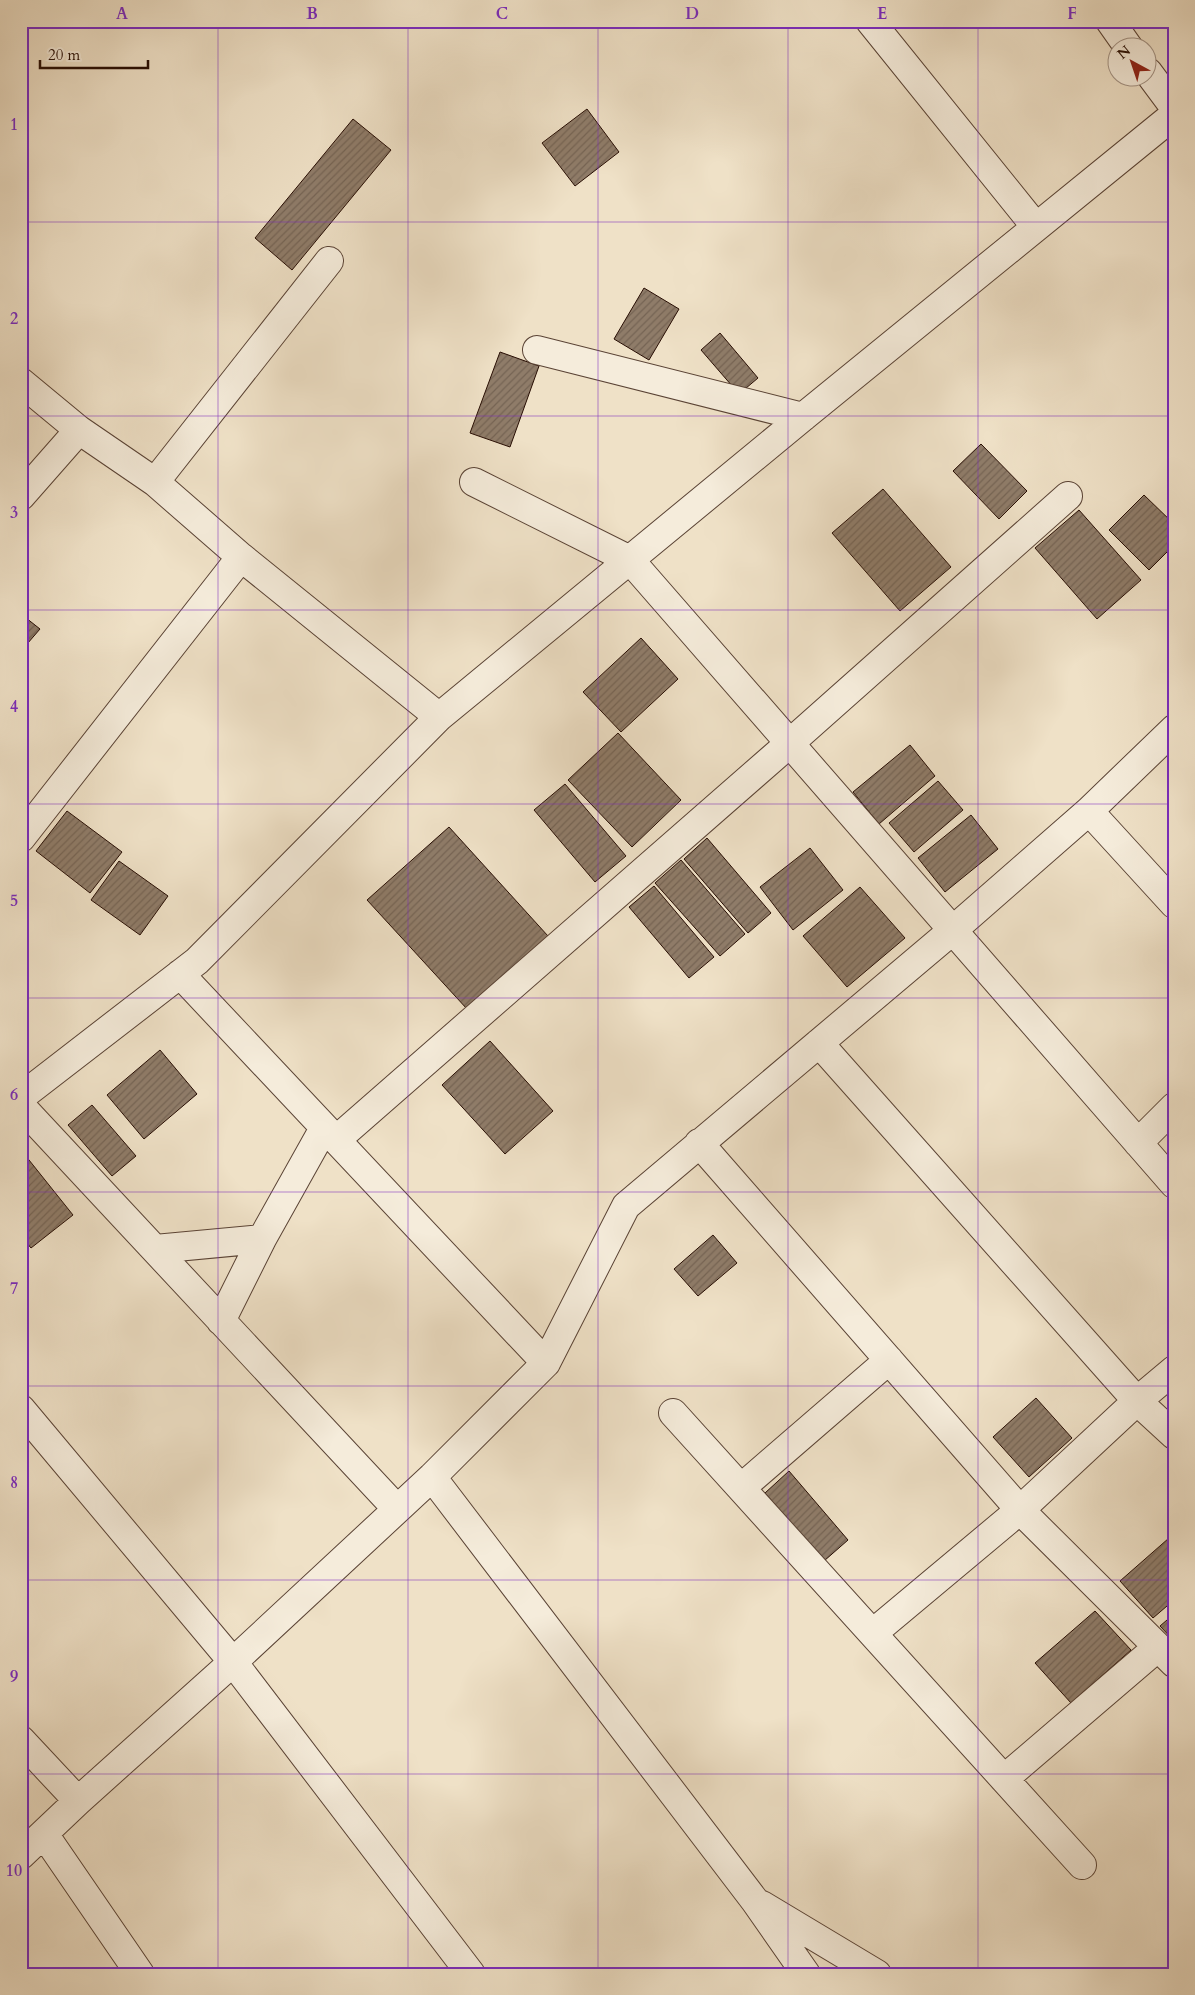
<svg xmlns="http://www.w3.org/2000/svg" width="1195" height="1995" font-family="Cardo,serif">
<style>
.building{fill:url(#building-hatch);stroke:#280e04}
.lines{fill:none;stroke-linecap:round;stroke-linejoin:round}
.minor-casing{stroke:#5a4335;stroke-width:30}
.minor{stroke:#f5ecdb;stroke-width:28}
.grid{fill:none;stroke:#7b2cbf;stroke-width:1;stroke-opacity:0.55}
.neatline{fill:none;stroke:#7b2cbf;stroke-width:2}
.grid-label{font-size:16px;text-anchor:middle;font-weight:bold;fill:#7b2cbf}
</style>
<defs>
<pattern id="building-hatch" width="6" height="6" patternUnits="userSpaceOnUse" patternTransform="scale(1.25)"><rect width="6" height="6" fill="#8f7c69"/><path d="M-1 1l2-2M0 6l6-6M5 7l2-2" fill="none" stroke="#756454"/></pattern>
</defs>
<rect width="100%" height="100%" fill="#efe1c7"/>
<filter id="stains"><feTurbulence type="fractalNoise" baseFrequency=".004" numOctaves="4"/><feColorMatrix values="0 0 0 0 .2 0 0 0 0 .09 0 0 0 0 .02 0 0 0 .5 -.17"/></filter>
<radialGradient id="worn" r=".72"><stop offset=".6" stop-color="#630" stop-opacity="0"/><stop offset="1" stop-color="#630" stop-opacity=".3"/></radialGradient>
<path class="building" d="M587,109L619,152L575,186L542,143Z
M353,119L391,150L292,270L255,238Z
M644,288L679,309L649,360L614,339Z
M720,333L758,378L739,394L701,350Z
M500,352L539,366L510,447L470,433Z
M981,444L1027,491L999,519L953,471Z
M883,489L951,567L900,611L832,533Z
M1144,495L1174,524V545L1149,570L1109,530Z
M1079,510L1141,580L1097,619L1035,548Z
M21,614L40,629L21,651Z
M641,638L678,679L621,732L583,692Z
M618,733L681,800L632,847L568,780Z
M910,745L935,776L879,824L853,792Z
M938,781L963,810L914,852L889,823Z
M565,784L626,856L595,882L534,810Z
M67,811L122,852L90,893L36,851Z
M971,815L998,849L945,892L918,858Z
M449,827L548,936L467,1009L367,900Z
M707,838L771,913L748,933L684,859Z
M810,848L843,890L793,930L760,887Z
M681,860L745,934L720,956L655,883Z
M119,861L168,896L140,935L91,900Z
M654,886L714,957L689,978L629,907Z
M860,887L905,938L847,987L803,936Z
M490,1041L553,1111L505,1154L442,1085Z
M160,1050L197,1094L144,1139L107,1095Z
M92,1105L136,1156L112,1176L68,1125Z
M21,1150L73,1215L31,1248L21,1236Z
M713,1235L737,1263L698,1296L674,1269Z
M1036,1398L1072,1438L1029,1477L993,1437Z
M789,1471L848,1540L824,1561L765,1493Z
M1169,1538L1174,1543V1600L1153,1618L1120,1581Z
M1095,1611L1131,1650L1071,1703L1035,1663Z
M1174,1614V1641L1160,1626Z"/>
<g class="lines">
<defs>
<path id="minor" d="M870,21L1036,227
M1110,21L1129,48
M1148,72L1174,107
M537,350L803,417
M21,382L79,430L155,482L241,557L439,717
M155,482L329,261
M474,482L630,560L1174,1184
M21,496L79,430
M1089,811L1174,904
M21,838L241,557
M180,974L546,1363
M819,1043L1137,1401L1174,1435
M21,1097L197,961L439,717L803,417L1174,115
M21,1106L397,1509
M336,1140L790,743L1068,496
M699,1143L1020,1510L1174,1663
M1138,1143L1174,1107
M155,1249L262,1239
M221,1321L262,1239L324,1128
M21,1409L233,1662L471,1974
M673,1413L1082,1865
M432,1477L755,1901L806,1974
M741,1488L889,1360
M873,1633L1020,1510L1137,1401L1174,1370
M21,1740L78,1801L233,1662L432,1477L546,1363L626,1206L953,930L1089,811L1174,729
M1004,1779L1158,1647
M44,1834L140,1974
M21,1855L78,1801
M762,1905L877,1974"/>
</defs>
<use href="#minor" class="minor-casing"/>
<use href="#minor" class="minor"/>
</g>
<path class="grid" d="M218,21V1974M408,21V1974M598,21V1974M788,21V1974M978,21V1974M21,222H1174M21,416H1174M21,610H1174M21,804H1174M21,998H1174M21,1192H1174M21,1386H1174M21,1580H1174M21,1774H1174"/>
<rect width="1195" height="1995" fill="none" stroke="#efe1c7" stroke-width="55"/>
<g transform="translate(1132 62) rotate(320)"><circle r="24" fill="#f5ecdb" stroke="#a39385"/>
<path d="M0-4L9 19L0 12L-9 19Z" fill="#8f2418"/>
<text y="-8" font-size="14" font-weight="bold" text-anchor="middle" fill="#280e04">N</text>
</g>
<path d="M40 60v8h108v-8" fill="none" stroke="#280e04" stroke-width="2.5"/>
<text x="48" y="60" font-size="15" fill="#280e04" stroke="#f5ecdb" stroke-width="4" paint-order="stroke">20 m</text>
<rect x="28" y="28" width="1140" height="1940" class="neatline"/>
<g class="grid-label">
<text x="122" y="19">A</text>
<text x="312" y="19">B</text>
<text x="502" y="19">C</text>
<text x="692" y="19">D</text>
<text x="882" y="19">E</text>
<text x="1072" y="19">F</text>
<text x="14" y="130">1</text>
<text x="14" y="324">2</text>
<text x="14" y="518">3</text>
<text x="14" y="712">4</text>
<text x="14" y="906">5</text>
<text x="14" y="1100">6</text>
<text x="14" y="1294">7</text>
<text x="14" y="1488">8</text>
<text x="14" y="1682">9</text>
<text x="14" y="1876">10</text>
</g>
<rect width="100%" height="100%" filter="url(#stains)"/>
<rect width="100%" height="100%" fill="url(#worn)"/>
</svg>
